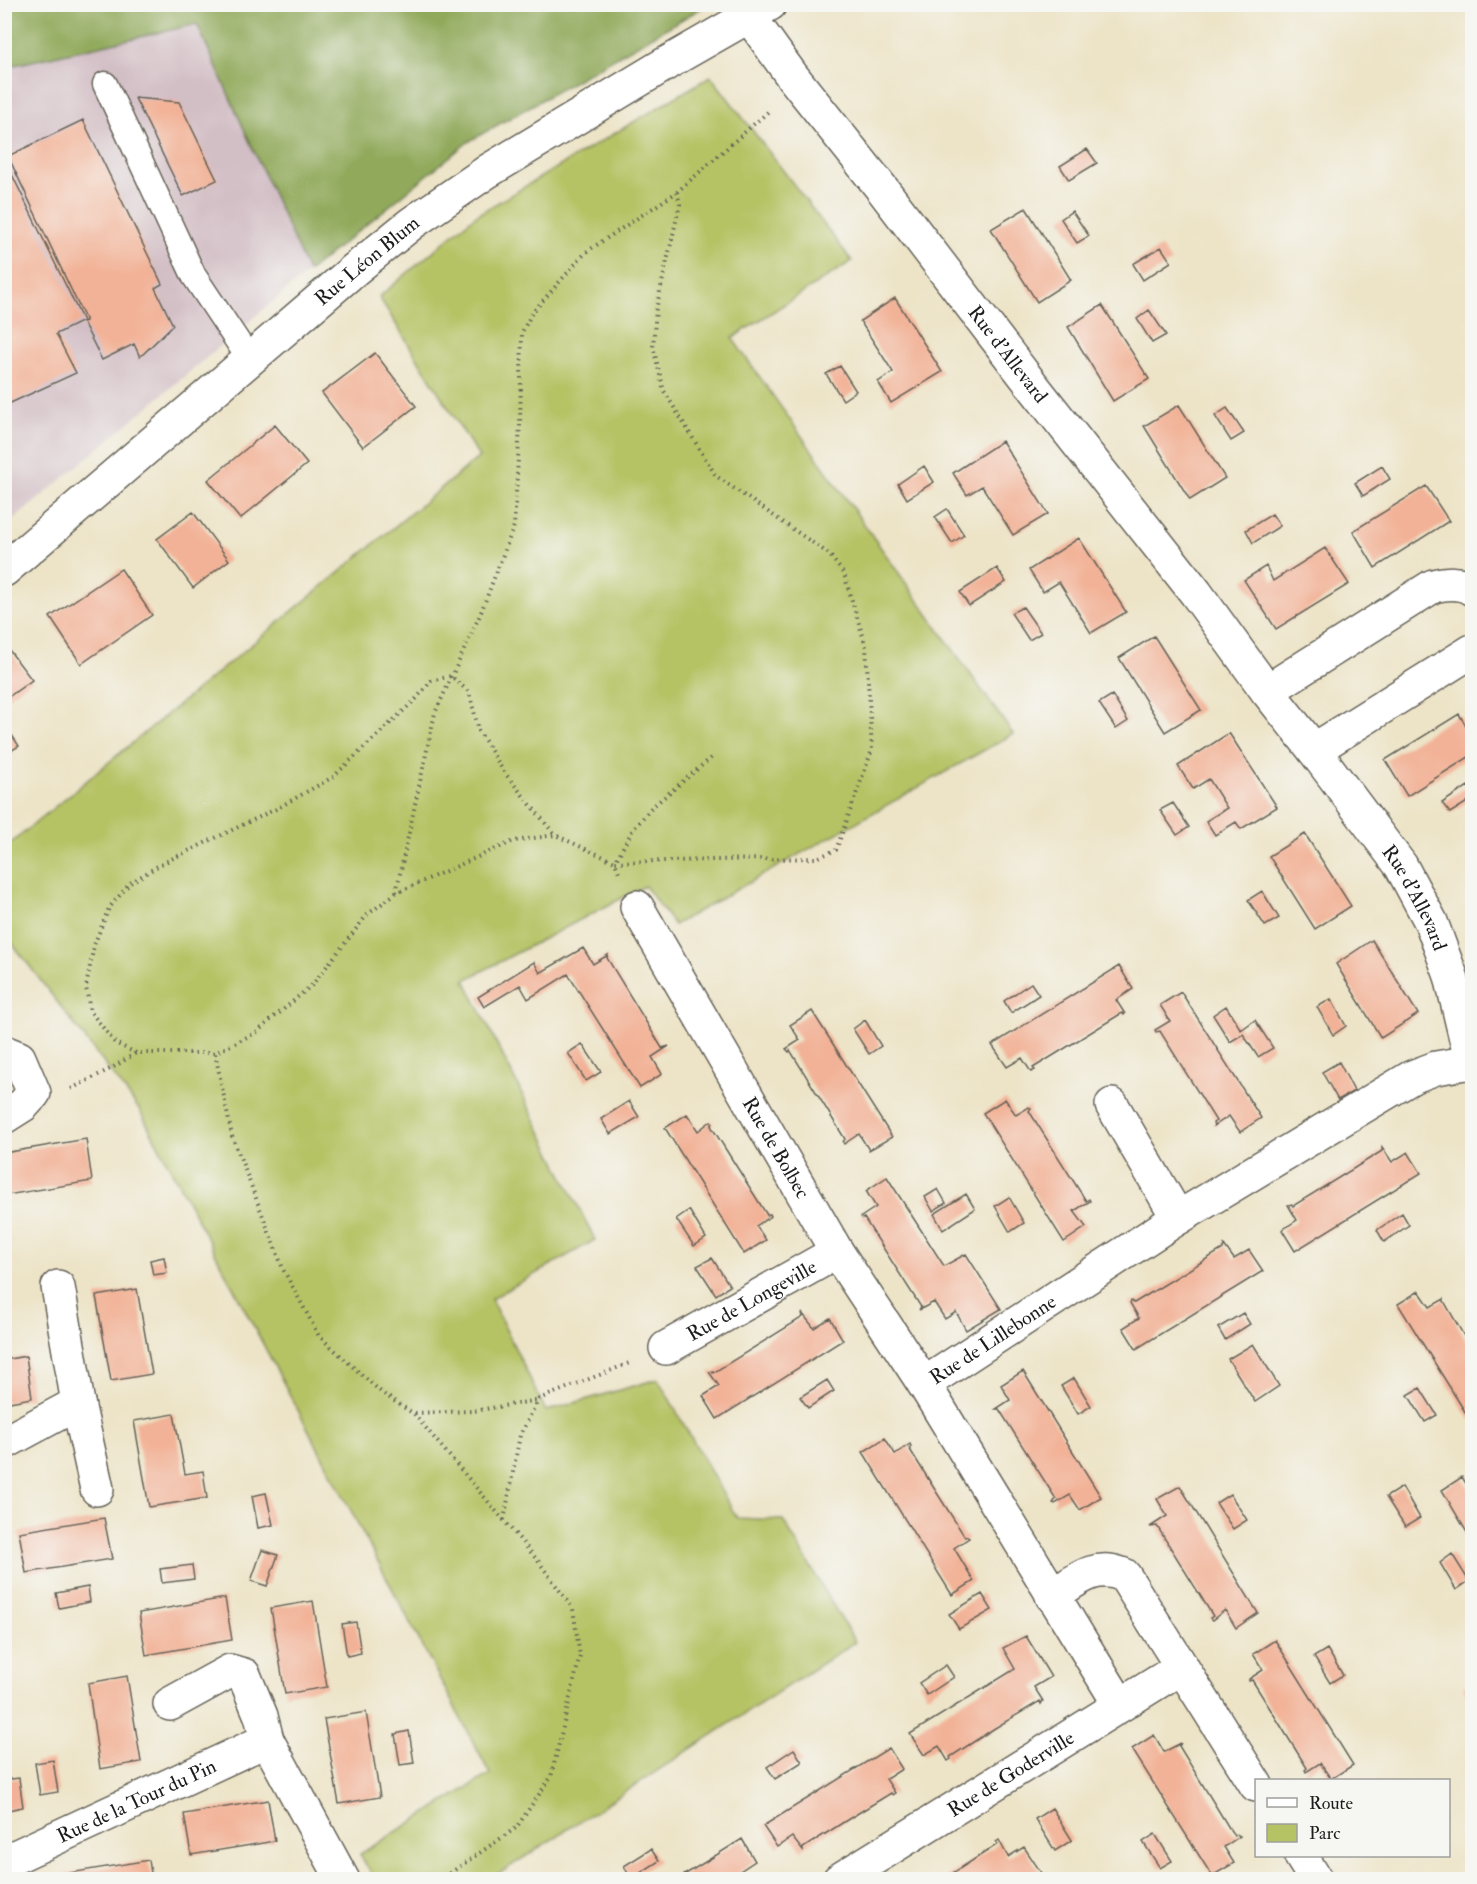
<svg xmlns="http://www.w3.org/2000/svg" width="1477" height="1884" font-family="'IM FELL Double Pica',serif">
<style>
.industrial{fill:#d2bec5}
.green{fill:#b6c365;stroke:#697040;stroke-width:1.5}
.forest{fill:#90a95a;stroke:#56623b;stroke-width:1.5}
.building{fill:#f2b297}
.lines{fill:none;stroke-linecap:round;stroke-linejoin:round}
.service-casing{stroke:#656258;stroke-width:27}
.minor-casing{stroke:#656258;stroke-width:36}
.path{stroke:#656258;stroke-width:4;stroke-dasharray:1.5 4.5;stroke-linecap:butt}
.service{stroke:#fff;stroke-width:24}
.minor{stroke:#fff;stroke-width:33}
.labels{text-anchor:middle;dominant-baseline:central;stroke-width:4.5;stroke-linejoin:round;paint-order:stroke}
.street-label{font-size:20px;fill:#1c1c1c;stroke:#f6f6f2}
</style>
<rect width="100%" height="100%" fill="#f6f6f2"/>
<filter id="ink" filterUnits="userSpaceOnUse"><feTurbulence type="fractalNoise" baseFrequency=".0167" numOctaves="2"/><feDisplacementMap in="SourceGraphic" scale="12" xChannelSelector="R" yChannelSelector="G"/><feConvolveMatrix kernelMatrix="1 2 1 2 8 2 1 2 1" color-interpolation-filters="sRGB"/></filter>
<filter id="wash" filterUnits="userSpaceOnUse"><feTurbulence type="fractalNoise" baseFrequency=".008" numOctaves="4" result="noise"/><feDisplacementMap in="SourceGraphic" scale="24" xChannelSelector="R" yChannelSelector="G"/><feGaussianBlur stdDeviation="1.35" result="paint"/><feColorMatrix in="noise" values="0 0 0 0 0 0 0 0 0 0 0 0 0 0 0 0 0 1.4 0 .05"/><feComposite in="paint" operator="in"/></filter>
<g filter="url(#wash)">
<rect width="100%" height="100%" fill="#ede4c8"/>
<path class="industrial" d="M197,24L308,272L5,527V67Z"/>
<path class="green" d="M711,76L852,261L732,338L1013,734L674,925L645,886L465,980L595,1240L491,1299L546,1411L658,1379L737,1518L783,1520L855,1642L491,1879H374L360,1854L490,1774L139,1109L5,934V848L479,457L379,297L475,216Z"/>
<path class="forest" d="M4,5L5,4L707,5L468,142L308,272L197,24L5,67Z"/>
<g id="blocks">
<path class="building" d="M135,98L179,102L217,180L183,196Z
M83,120L162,284L155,288L173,325L140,357L134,344L102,360L83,322L86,321L8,156Z
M1087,149L1097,163L1069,180L1060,166Z
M4,158L83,321L56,334L76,373L4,406Z
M1026,208L1071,280L1037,302L991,229Z
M1072,211L1089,236L1077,243L1061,219Z
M1161,247L1171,262L1143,280L1133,264Z
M895,298L942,372L891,403L878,382L893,372L860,321Z
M1102,305L1149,379L1113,401L1068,327Z
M1149,310L1166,335L1152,343L1137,319Z
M375,353L416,406L363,447L322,393Z
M840,366L856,391L843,400L826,374Z
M1179,405L1225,478L1190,500L1144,426Z
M1227,408L1244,433L1231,441L1215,416Z
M275,425L307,464L240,519L208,480Z
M1002,441L1048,514L1013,535L982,486L967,495L953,473Z
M924,466L934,482L907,499L898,484Z
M1382,466L1390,479L1363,496L1355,483Z
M1426,486L1449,521L1375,568L1353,531Z
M947,509L964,535L952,543L935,517Z
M193,512L229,560L193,588L157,539Z
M1272,514L1280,526L1253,543L1246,530Z
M1079,538L1126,612L1091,633L1059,582L1043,592L1029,570Z
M1325,548L1349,584L1276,629L1244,580L1266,566L1273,581Z
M997,568L1006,582L969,606L960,592Z
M121,569L152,615L81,664L50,617Z
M1023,607L1041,633L1029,640L1011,613Z
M1154,636L1201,710L1165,732L1119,658Z
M6,646L32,680L4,700V647Z
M1112,695L1128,721L1116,729L1099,703Z
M1459,714L1472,736V755L1407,796L1385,760Z
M4,723L19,746L4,755Z
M1229,733L1277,807L1241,829L1236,822L1215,835L1206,821L1227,808L1209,779L1193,789L1178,766Z
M1468,786L1472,793V799L1450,813L1442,803Z
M1173,803L1189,827L1177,835L1160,810Z
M1305,834L1351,906L1315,929L1269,856Z
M1262,891L1279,918L1265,926L1248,900Z
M1372,940L1418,1014L1381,1038L1336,964Z
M583,948L593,964L608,955L607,958L662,1048L669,1046L652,1057L662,1074L640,1088L568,974L528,999L520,985L484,1007L478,997L534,962L540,973Z
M1119,966L1133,989L1116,1000L1125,1014L1124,1015L1122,1013L1033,1068L1035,1070L1031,1072L1022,1058L1007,1067L992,1045Z
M1031,983L1039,995L1011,1013L1004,1001Z
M1181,992L1261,1118L1240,1132L1229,1116L1214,1126L1213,1123L1216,1121L1160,1031L1156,1032L1155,1030L1170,1021L1160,1005Z
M1331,999L1346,1026L1333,1035L1317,1007Z
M1226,1006L1241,1030L1255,1020L1273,1048L1258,1057L1243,1034L1230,1042L1213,1015Z
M812,1011L892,1137L869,1150L859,1134L844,1144L843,1142L845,1139L790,1050L789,1052L786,1049L800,1040L790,1025Z
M865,1020L881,1046L869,1054L853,1029Z
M582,1044L601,1072L586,1081L568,1053Z
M1339,1062L1354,1091L1338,1100L1322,1072Z
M1005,1099L1016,1115L1029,1107L1031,1108L1029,1111L1086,1201L1089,1199L1090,1201L1074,1211L1086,1227L1064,1242L983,1113Z
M629,1101L639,1117L610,1134L601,1119Z
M687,1114L698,1131L711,1121L713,1123L711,1126L767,1215L770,1214L771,1216L756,1226L766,1240L744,1254L665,1128Z
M86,1139L92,1181L7,1195L4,1180V1153Z
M1382,1147L1392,1162L1408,1152L1421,1173L1295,1251L1282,1230L1297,1220L1288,1205L1292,1204L1293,1206L1382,1151Z
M887,1177L944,1266L966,1254L1001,1309L966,1330L956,1312L945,1319L934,1302L919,1310L921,1307L864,1218L863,1219L861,1217L876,1207L866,1191Z
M938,1189L946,1203L933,1211L925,1197Z
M966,1194L975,1209L943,1230L934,1214Z
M1009,1197L1024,1223L1010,1232L995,1206Z
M689,1210L706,1238L694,1246L676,1219Z
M1402,1213L1409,1225L1384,1242L1377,1230Z
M1224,1245L1234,1259L1249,1250L1263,1271L1136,1349L1123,1328L1139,1318L1130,1303L1131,1301L1134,1303L1223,1249Z
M164,1257L167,1273L153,1275L150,1260Z
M712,1258L730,1286L716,1295L697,1266Z
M137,1289L152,1374L111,1381L96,1296Z
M1419,1291L1430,1307L1444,1299V1301L1472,1350V1423L1398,1304Z
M802,1313L814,1328L830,1318L843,1340L717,1419L703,1396L719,1386L709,1372L713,1371V1373L803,1317Z
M1243,1313L1250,1324L1225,1340L1218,1328Z
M1253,1344L1279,1386L1255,1402L1228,1359Z
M26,1356L32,1398L4,1403V1360Z
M1023,1371L1101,1497L1080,1510L1070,1495L1055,1504L1053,1503L1056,1499L999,1409H996L1010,1400L1001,1385Z
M1074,1378L1091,1406L1078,1414L1061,1386Z
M827,1380L834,1391L808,1408L800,1397Z
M1420,1388L1437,1415L1425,1422L1408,1395Z
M174,1414L185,1474L203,1471L207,1498L149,1507L134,1421Z
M885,1438L895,1454L910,1444L911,1446L909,1448L937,1493L965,1537L966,1536L969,1538L954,1548L974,1581L952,1595L863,1452Z
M1462,1477L1472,1493V1541L1442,1490Z
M1180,1486L1258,1613L1236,1628L1225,1610L1212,1620L1210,1618L1213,1616L1157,1526L1150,1527L1167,1516L1157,1499Z
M1402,1487L1420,1518L1405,1527L1386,1497Z
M266,1493L273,1525L258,1528L252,1496Z
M1230,1494L1247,1520L1233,1529L1216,1503Z
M104,1518L112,1559L26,1573L19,1532Z
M262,1550L278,1555L267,1586L251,1581Z
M1452,1554L1469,1581L1456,1590L1440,1563Z
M192,1565L194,1579L162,1583L160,1569Z
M88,1587L90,1602L59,1608L56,1593Z
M982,1594L992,1610L959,1629L949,1614Z
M225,1598L232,1640L146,1655L139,1613Z
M313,1601L327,1687L285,1694L271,1608Z
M356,1622L361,1653L347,1656L342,1624Z
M1026,1636L1051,1677L1034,1687L1043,1701L1041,1704L1040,1701L995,1728L950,1757L951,1759L948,1761L939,1746L924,1755L910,1734L1015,1669L1003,1648Z
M1275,1640L1353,1765L1331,1779L1320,1763L1306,1772L1305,1770L1307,1768L1279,1723L1252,1680L1249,1681V1679L1263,1670L1253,1654Z
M1327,1649L1343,1675L1330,1683L1314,1657Z
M946,1665L954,1677L927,1695L919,1683Z
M127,1676L141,1762L100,1769L88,1683Z
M1472,1682V1702L1463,1687Z
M366,1712L380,1797L339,1804L324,1719Z
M409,1731L414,1763L400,1765L395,1734Z
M1154,1735L1164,1752L1181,1743L1179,1746L1234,1836L1236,1834L1240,1836L1224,1847L1234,1863L1212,1876L1132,1749Z
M889,1748L902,1769L886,1779L895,1793L893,1795L891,1793L847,1820L803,1848V1851L792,1837L777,1847L763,1826Z
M794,1749L802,1762L775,1779L767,1767Z
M53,1760L58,1792L40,1795L35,1763Z
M19,1778L23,1807L8,1810L4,1780Z
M268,1800L275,1841L191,1855L184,1814Z
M1052,1808L1072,1840L1055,1851L1035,1819Z
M1155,1834L1172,1861L1160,1868L1143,1842Z
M742,1839L755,1861L740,1871L745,1880H676Z
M999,1840L1008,1857L1024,1847L1046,1880H942L998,1844L996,1842Z
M651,1849L659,1861L631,1879L624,1866Z
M149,1860L152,1880H64L63,1874Z"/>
</g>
</g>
<g filter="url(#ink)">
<use href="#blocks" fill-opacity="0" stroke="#656258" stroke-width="1.5"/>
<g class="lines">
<defs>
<path id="service" d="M105,84L194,276L250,360"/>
<g id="minor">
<path id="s1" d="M749,16L792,76L883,190L1025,376L1196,593L1267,691L1314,750L1401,866L1431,922L1451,976L1472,1064"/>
<path id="s2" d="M4,570L354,270L412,223L488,171L667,63L770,4"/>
<path d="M1267,691L1433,586C1446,583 1460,581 1472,589"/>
<path d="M1314,750L1472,651"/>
<path id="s3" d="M637,907L837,1252L924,1384"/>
<path d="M4,1052L19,1058L34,1093L23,1105L4,1117"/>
<path d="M1112,1105L1178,1218"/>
<path d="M58,1287L78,1403L97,1489"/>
<path id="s4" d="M666,1348L837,1252"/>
<path d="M4,1443L78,1403"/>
<path d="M1052,1596C1076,1581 1094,1562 1124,1575L1256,1785"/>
<path d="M170,1704L230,1671L244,1675L261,1716L267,1740L343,1880"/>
<path id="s5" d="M1120,1705L924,1384L1178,1218L1412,1077L1436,1068L1472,1062"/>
<path d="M1301,1856L1316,1880"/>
<path id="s6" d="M4,1862L267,1740"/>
<path id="s7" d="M839,1880L1182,1667"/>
</g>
</defs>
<use href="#service" class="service-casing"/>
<use href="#minor" class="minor-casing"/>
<path class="path" d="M677,192L680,204L656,309L653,347L664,391L716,476L829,554L844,574L866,647L872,750L836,850L817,858L615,862L632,831L651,808L712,757
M396,892L435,713L480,615L514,526L520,425L522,332L532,313L586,252L677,192L770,110
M214,1053H136L115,1043L90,1011L86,987L94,945L109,908L130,883L161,864L276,809L333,777L416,699L431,681L451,676L469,692L479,731L504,772L555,835
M71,1089L112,1068L136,1053
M415,1413L474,1411L538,1400
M504,1520L520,1435L539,1399L632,1362
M440,1880L516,1828L551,1777L580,1656L573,1609L539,1562L414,1414L382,1393L319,1336L284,1271L232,1136L215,1053L257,1032L312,985L367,915L396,893L514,841L555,835L615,862L620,875"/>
<use href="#service" class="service"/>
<use href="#minor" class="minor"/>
</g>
</g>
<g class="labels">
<g class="street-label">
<text stroke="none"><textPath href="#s2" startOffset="477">Rue Léon Blum</textPath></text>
<text stroke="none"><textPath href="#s1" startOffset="426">Rue d'Allevard</textPath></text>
<text stroke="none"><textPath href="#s1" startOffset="1106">Rue d'Allevard</textPath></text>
<text stroke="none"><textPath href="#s3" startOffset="278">Rue de Bolbec</textPath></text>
<text stroke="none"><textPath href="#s4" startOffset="98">Rue de Longeville</textPath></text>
<text stroke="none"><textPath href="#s5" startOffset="458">Rue de Lillebonne</textPath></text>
<text stroke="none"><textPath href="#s7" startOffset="202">Rue de Goderville</textPath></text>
<text stroke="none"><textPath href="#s6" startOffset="146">Rue de la Tour du Pin</textPath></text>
</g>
</g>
<rect width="1477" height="1884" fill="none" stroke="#f6f6f2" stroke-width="24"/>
<rect x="1255" y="1779" width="195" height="78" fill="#f6f6f2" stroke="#9f9f9c" stroke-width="1.5"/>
<rect x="1267" y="1798" width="30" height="9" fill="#ffffff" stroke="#9f9f9c" stroke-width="1.5"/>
<text x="1309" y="1809" font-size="18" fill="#1c1c1c">Route</text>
<rect x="1267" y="1824" width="30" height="18" fill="#b6c365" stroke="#9f9f9c" stroke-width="1.5"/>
<text x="1309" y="1839" font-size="18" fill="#1c1c1c">Parc</text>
</svg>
